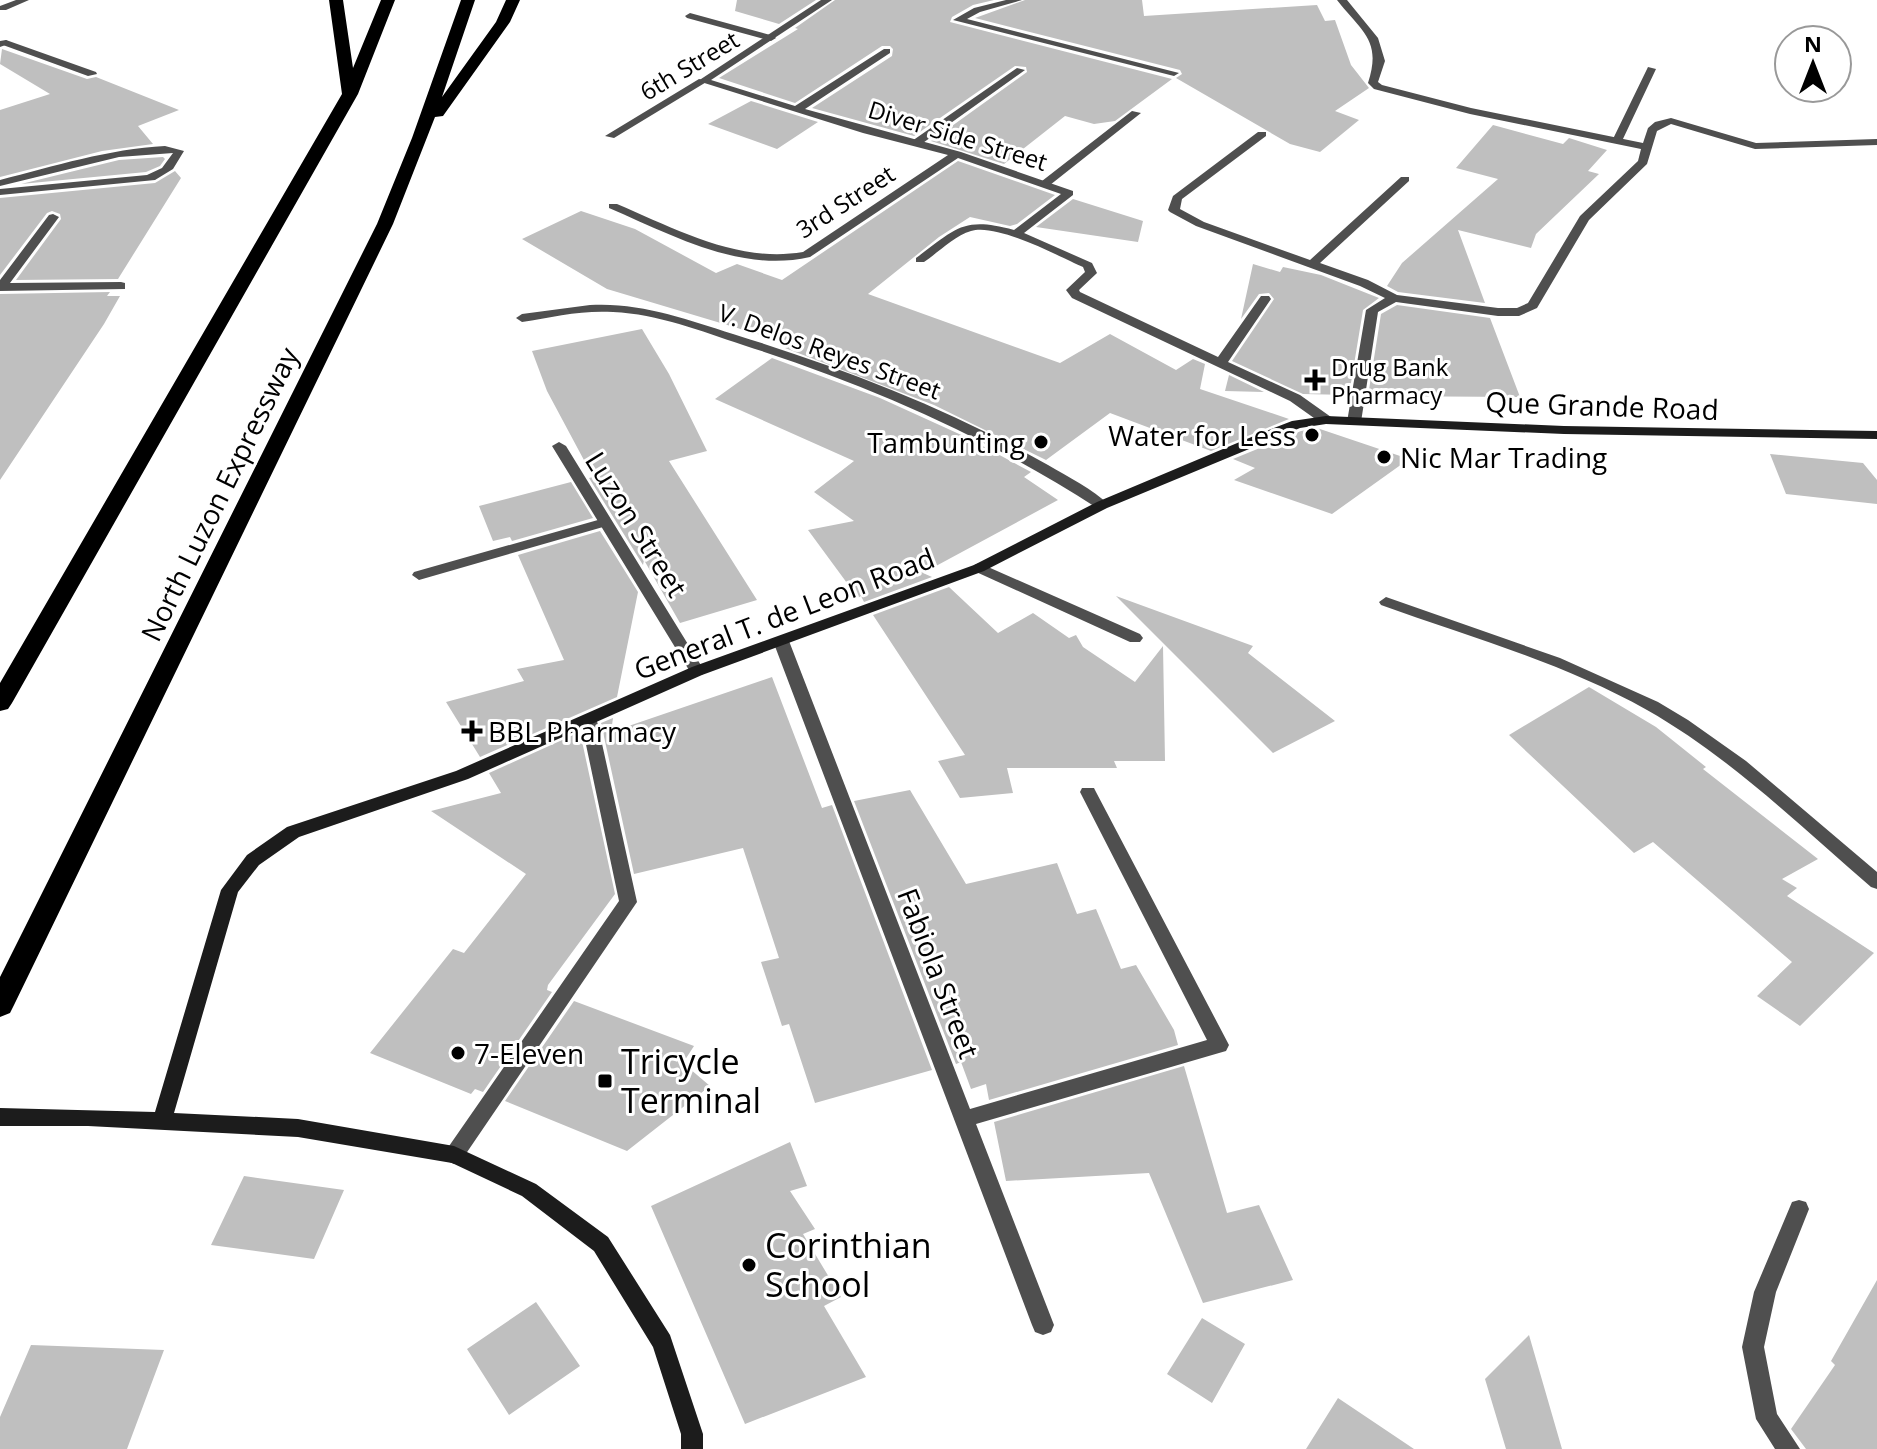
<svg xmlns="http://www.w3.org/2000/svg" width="1877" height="1449" font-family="'Open Sans',sans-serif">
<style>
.building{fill:#bfbfbf}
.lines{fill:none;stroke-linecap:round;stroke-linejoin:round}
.lane{fill:#4f4f4f;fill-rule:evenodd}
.street{fill:#4f4f4f;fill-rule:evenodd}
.secondary{fill:#1c1c1c;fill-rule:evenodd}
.highway{fill:#000;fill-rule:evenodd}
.poi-dot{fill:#000;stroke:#fff;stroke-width:3}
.labels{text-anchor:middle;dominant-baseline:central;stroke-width:6;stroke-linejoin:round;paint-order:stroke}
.far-street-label{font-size:24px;fill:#000;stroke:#fff}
.far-poi-label{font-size:24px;fill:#000;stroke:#fff;text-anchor:start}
.street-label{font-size:28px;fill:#000;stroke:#fff}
.poi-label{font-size:28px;fill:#000;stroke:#fff;text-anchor:start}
.near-poi-label{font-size:34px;fill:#000;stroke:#fff;text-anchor:start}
</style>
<rect width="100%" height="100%" fill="#fff"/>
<path class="building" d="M737,0H816L779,24L735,11Z
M835,0H994L973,5L952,17L950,22L1172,79L1115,121L1094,124L1065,116L1004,164L931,141L1027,72L1026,67L1015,66L914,136L812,108L892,56L893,49L890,46H882L795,103L719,78L798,29L795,28Z
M1025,0H1142L1144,16L1317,5L1325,21L1335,20L1351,65L1369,88L1335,111L1359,120L1320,152L1290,144L1176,78L1182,74L1180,70L975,18Z
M2,49L87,79L96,77L179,110L138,126L153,144L102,151L0,177V110L50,94L0,64Z
M751,101L818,122L777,149L708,124Z
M1493,125L1563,144L1569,138L1607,150L1588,171L1599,174L1536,234L1531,248L1458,230L1485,303L1398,292L1387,286L1402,263L1498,179L1456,168Z
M163,157L165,159L160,166L146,172L21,184L119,160Z
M958,161L1055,195L1017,224L1010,226L970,217L939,237L868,294L1060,363L1110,334L1176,370L1193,359L1205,364L1200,389L1289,419L1211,451L1110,413L1046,460L934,405L785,348L791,344L607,289L522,239L581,211L635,229L716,273L737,264L782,280Z
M175,171L181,178L118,279L16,280L61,219L60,214L52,211L47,213L0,275V198L155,183Z
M1073,199L1143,221L1138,242L1036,227Z
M1253,264L1280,272L1283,267L1321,275L1379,298L1363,310L1349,395L1303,394L1232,361L1274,299L1269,293L1259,294L1241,319Z
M110,292L107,296H120L104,324L0,480V294Z
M1397,305L1490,318L1520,397L1368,396L1381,314Z
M642,329L669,374L707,451L669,461L757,600L680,623L644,560L643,565L589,478L593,477L547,391L532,351Z
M772,358L880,398L968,438L1031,472L1024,477L1058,500L923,573L932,577L864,602L861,596L858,598L808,530L854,521L814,492L854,461L715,399Z
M1229,375L1264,392L1225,391Z
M1317,428L1409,459L1332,514L1234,480L1255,468L1233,459L1301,431Z
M1770,454L1863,463L1877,480V504L1786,494Z
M571,482L593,518L512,541L510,537L493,541L479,506Z
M600,531L638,592L617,697L480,757L446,702L524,681L517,669L564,660L518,555Z
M949,587L998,633L1033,613L1069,638L1076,635L1083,647L1135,682L1163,646L1165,761H1114L1117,768H1007L1013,793L960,798L938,761L965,755L873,615Z
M1116,596L1253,646L1248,653L1335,721L1273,753Z
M772,677L822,808L832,805L932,1070L815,1103L789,1024L782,1026L761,962L779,958L743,848L634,874L601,723L613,718L611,732Z
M1589,687L1656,727L1706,767L1703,769L1818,859L1782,879L1797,888L1787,896L1874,953L1800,1026L1757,996L1792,962L1653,842L1634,853L1509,735Z
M580,732L615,894L548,985L547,990L552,992L483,1092L475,1089L471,1094L370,1053L453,949L464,953L526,874L431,811L501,793L489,773Z
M910,790L966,884L1057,863L1077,914L1096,909L1121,969L1136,965L1174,1030L1178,1045L989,1100L986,1084L971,1089L961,1062L956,1064L854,801Z
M574,1001L694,1046L683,1063L710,1086L627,1151L505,1101Z
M1184,1066L1227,1213L1259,1205L1293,1280L1203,1303L1149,1173L1006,1181L994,1122Z
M790,1142L807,1186L790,1191L815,1229L803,1234L841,1297L824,1306L866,1377L745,1424L651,1206Z
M244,1176L344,1190L314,1259L211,1245Z
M1877,1280V1449H1806L1791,1429L1835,1365L1831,1361Z
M536,1302L580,1366L509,1415L467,1349Z
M1202,1318L1245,1344L1212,1403L1167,1374Z
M1529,1335L1562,1449H1506L1485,1379Z
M31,1345L164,1350L127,1449H0V1417Z
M1338,1398L1414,1449H1306Z"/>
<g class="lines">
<path class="lane" d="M690,13L774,36L776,38L771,41L687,18L685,16Z
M6,40L96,72L97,74L88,76L3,45L1,43Z
M1648,67L1656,69L1622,141L1613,143L1612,141Z
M1017,68L1025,70L920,145H912V141Z
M699,79L708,81L614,138L605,136Z
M1132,111L1141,113L1050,185H1042V181Z
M605,518L610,519L612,522L610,525L419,580L412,575L414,572Z
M979,563L1140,634L1143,638L1140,642H1130L974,571L972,568L974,565Z
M1386,597L1560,658L1658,702L1688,720L1746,761L1877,872V889L1871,887C1799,825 1730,757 1647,710C1563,663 1470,637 1381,605L1379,602Z
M1799,1200L1806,1202L1809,1209L1776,1292L1764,1347L1777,1414L1800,1449H1775L1756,1419L1742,1347L1754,1292L1792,1202Z"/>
<path class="street" d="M16,0H29L6,10H0V6Z
M821,0H832L711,80L795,106L884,49H890V53L805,109L961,152L1073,191V195L1024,233L1092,263L1097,273L1079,290L1080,292L1218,357L1261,296H1269L1271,299L1228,362L1300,395L1331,417V423H1321L1290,401L1072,298L1066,290L1085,272L1083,267C1058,256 997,223 971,231C954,236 939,252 924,262H916V258C956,229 962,216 1014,230L1061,194L958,158L810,257C740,273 672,235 609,208V204H617C676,229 737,263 803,252L948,155L863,133L698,81Z
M1006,0H1022L980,12L967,19L1179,73L1174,76L953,20L974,8Z
M1337,0H1347L1378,38L1385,61L1378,82L1382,85L1471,108L1643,143L1648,128L1655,122L1671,118L1756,143L1877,139V145L1755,149L1671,124L1657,131L1647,164L1589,220L1537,308L1519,316H1498L1396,302L1378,312L1361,422L1359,425H1349L1347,422L1366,310L1385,298L1360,286L1196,226L1170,212L1168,210L1173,196L1258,132H1266V136L1182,199L1180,209L1204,222L1310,260L1401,177H1409V181L1320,263L1368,280L1397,295L1498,308H1517L1528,303L1580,216L1638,161L1641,149L1470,114L1374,89L1368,83C1382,40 1362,32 1337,0Z
M0,41L6,40L11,43L0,47Z
M165,146L184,151L173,169L155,180L0,195V189L147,175L162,168L173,153L119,157L0,186V180C54,166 109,149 165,146Z
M53,214L59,217L10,283L121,282L125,283V289L0,291V280L49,215Z
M590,305C640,302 686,319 733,334C842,368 948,408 1048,465C1068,477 1093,489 1109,505L1102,509L1097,508C986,436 868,385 743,345C701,331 658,314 613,312C582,310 552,317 522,322L516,318L522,314Z
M559,442L566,446L702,667L705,671L702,675H692L552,446Z
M781,636L789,641L970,1109L1207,1040L1080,792L1082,788H1094L1096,792L1229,1045L1226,1051L1219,1053L976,1124L1054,1325L1051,1332L1043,1335L1035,1332L1032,1325L773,641Z
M589,715L597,721L637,902L461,1161L454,1164L447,1161L444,1155L447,1149L619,901L581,721Z"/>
<path class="secondary" d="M1326,416L1564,426L1877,431V439L1564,434L1326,424L1300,428L1107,508L984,571L702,675L468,779L299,837L259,865L238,892L174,1113L298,1119L454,1146L536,1184L608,1237L670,1335L703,1434V1449H681V1434L653,1347L594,1251L522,1196L452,1163L298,1137L88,1126H0V1108L155,1112L221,890L247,855L287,827L456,771L692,667L974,565L1097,502L1261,433L1292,421Z"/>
<path class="highway" d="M329,0H343L353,68L381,0H395L358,94L12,703L8,709L0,711V683L342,94Z
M461,0H475L442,97L496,22L506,0H520L510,22L443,116L435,117L393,224L14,1005L10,1013L0,1017V977L377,224L412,138Z"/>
</g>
<g class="poi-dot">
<path d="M1311 368h8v8h8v8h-8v8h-8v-8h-8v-8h8z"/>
<circle cx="1312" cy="435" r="8"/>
<circle cx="1041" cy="442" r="8"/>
<circle cx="1384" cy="457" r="8"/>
<path d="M468 719h8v8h8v8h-8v8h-8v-8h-8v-8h8z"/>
<circle cx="458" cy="1053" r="8"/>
<rect x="597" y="1073" width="16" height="16" rx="4"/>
<circle cx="749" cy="1265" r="8"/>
</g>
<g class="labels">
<g class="far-street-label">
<text transform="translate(689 65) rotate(-31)">6th Street</text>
<text transform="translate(958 135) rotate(17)">Diver Side Street</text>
<text transform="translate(845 201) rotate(-33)">3rd Street</text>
<text transform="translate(830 351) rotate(20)">V. Delos Reyes Street</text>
</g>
<g class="far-poi-label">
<text x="1331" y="366">Drug Bank<tspan x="1331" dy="28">Pharmacy</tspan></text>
</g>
<g class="street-label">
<text transform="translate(1602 405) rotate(2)">Que Grande Road</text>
<text transform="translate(219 494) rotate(-64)">North Luzon Expressway</text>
<text transform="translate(637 524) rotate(58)">Luzon Street</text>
<text transform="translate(784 613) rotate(-21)">General T. de Leon Road</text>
<text transform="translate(939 973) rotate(69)">Fabiola Street</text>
</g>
<g class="poi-label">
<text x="1296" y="435" text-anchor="end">Water for Less</text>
<text x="1025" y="442" text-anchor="end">Tambunting</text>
<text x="1400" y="457">Nic Mar Trading</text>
<text x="488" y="731">BBL Pharmacy</text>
<text x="474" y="1053">7-Eleven</text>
</g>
<g class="near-poi-label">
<text x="621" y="1061">Tricycle<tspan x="621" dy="39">Terminal</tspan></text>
<text x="765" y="1245">Corinthian<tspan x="765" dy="39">School</tspan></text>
</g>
</g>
<g transform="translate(1813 64)"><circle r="38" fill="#ffffff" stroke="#999999" stroke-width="2"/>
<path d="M0-6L14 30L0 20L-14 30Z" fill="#000000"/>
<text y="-12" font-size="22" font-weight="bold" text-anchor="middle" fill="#000000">N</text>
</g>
</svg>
